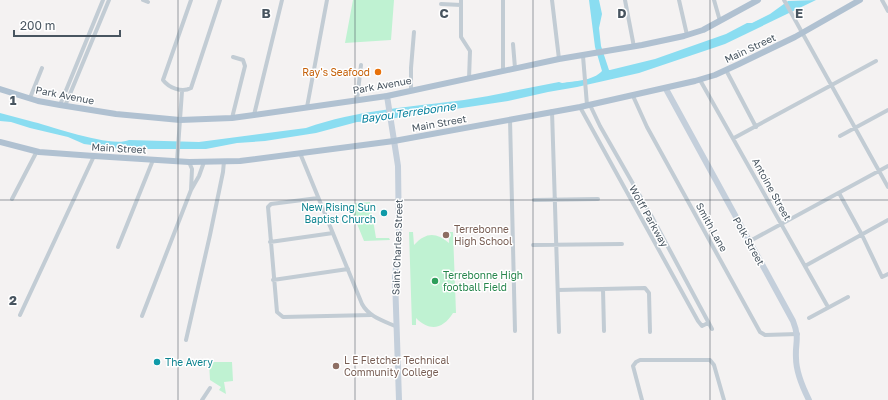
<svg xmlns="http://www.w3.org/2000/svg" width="888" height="400" font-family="'Golos Text',sans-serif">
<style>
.green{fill:#bff2d2}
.water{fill:#8addf1}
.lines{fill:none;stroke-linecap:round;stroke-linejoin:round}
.street{stroke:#c2ccd4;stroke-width:4}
.secondary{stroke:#c4cfdb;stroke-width:6}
.primary{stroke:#b0c1d1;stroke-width:6}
.grid{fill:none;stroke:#485560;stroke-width:1;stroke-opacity:0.55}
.food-dot{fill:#e8710a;stroke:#fff;stroke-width:1.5}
.culture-dot{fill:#0f9aa8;stroke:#fff;stroke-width:1.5}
.education-dot{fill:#8d6e63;stroke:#fff;stroke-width:1.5}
.leisure-dot{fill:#2e9e5b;stroke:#fff;stroke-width:1.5}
.labels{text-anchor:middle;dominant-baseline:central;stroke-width:3;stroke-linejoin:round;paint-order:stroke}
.street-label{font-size:10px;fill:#485560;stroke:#fff}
.food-label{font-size:10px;fill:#c56008;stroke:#fff;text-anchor:end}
.culture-label{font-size:10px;fill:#0d838f;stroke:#fff;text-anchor:end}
.education-label{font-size:10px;fill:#785e54;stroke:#fff;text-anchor:start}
.leisure-label{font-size:10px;fill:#27864d;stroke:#fff;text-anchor:start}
.water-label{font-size:11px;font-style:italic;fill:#07809d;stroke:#fff}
.grid-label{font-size:13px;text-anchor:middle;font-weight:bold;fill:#485560;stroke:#fff;stroke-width:3;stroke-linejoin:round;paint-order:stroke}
</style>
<rect width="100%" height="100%" fill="#f4f2f2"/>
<path class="green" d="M353,0H394L391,40L345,43Z
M370,202L376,238H389L390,240L364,241L349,204Z
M409,232H413L414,245C426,232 436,232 449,243V232H453L456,313H453C443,329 430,332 416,318V325H412Z
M209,362H232L233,381L224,382L226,394L219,390L221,387L210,380Z"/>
<path class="water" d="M589,0H599L602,14L599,28L601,46L609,70H610L655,59L726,34L747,23H752L770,14L788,1L816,0L725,44L639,73L577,87L548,92L508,101L376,121L357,122L316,133L265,141L237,143L206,149H136V151L84,144L68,137L30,128L11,122L0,121V113C10,116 20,118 30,121C51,126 111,148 129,140L199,142L306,128C357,110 410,107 464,100C496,95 527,88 559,82L562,83C574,81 593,81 602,71L595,47Z"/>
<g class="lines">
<path class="street" d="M143,0L148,2
M191,0L163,80C169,88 182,93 191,88L220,0
M461,0V37L470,51L469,79
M503,0V71
M552,0L559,59
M625,0L634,47
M679,0L687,35
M714,0L720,21
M784,0L888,187
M882,0L888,11
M441,4L461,5
M513,44L515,68
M583,56L587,105
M726,70L756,127
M700,80L828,307
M411,90V68L414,32
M633,96L647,127L760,332L765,335L798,334
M30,98L42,68
M357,100L361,65
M60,105L103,0
M590,105L600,126L652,217L712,329
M65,106L109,0
M307,107L327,0
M580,107L698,321L702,326L708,323
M552,111L559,332
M254,115L282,0
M232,118L245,66L243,60L233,57
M510,119L515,331
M840,136L888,110
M734,138L876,61
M300,153L362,304C369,317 384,321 397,327
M177,162L182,91
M189,162L192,169L191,190
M839,193L862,235L882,277L888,274
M318,198L271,204L268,207L277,312L283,317L371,315
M12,199L37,151
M534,200L598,199
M750,241L888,166
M270,242L333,233
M533,245L622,244
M118,247L153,160
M805,266L888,220
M273,280L348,269
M603,289L604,331
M558,290L645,288L649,293L650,332
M20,315L94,156
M142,316L191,190L199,176L204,162
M809,318L848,297
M186,340L210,235L223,172L224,161
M202,400L210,388
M642,400L633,366L636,362L640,360H710L714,365L724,400"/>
<path class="secondary" d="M666,89L793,321C800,339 795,342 796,358C796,372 803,388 809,400
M387,96L398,166L399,239L395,278L399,400"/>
<path class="primary" d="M0,89L38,101L60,105L116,114L180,120L232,118L254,115L387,96L559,59L642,45L684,36L703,30L758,0
M0,142L39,152L94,156L189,162L240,161L394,141L580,107L695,81L715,75L739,64L795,37L860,0"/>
</g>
<path class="grid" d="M178,0V400M355,0V400M533,0V400M710,0V400M0,200H888"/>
<circle class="food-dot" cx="378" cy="72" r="4"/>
<g class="culture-dot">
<circle cx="384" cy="213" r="4"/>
<circle cx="157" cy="362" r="4"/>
</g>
<g class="education-dot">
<circle cx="446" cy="235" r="4"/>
<circle cx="336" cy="366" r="4"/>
</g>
<circle class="leisure-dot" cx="435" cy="281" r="4"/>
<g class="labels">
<g class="street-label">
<text transform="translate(750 48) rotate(-25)">Main Street</text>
<text transform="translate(382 85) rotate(-10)">Park Avenue</text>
<text transform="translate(65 95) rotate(11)">Park Avenue</text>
<text transform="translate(439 123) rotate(-10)">Main Street</text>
<text transform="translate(119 148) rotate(3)">Main Street</text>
<text transform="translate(772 189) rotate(61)">Antoine Street</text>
<text transform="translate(649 216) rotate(61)">Wolff Parkway</text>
<text transform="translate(712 227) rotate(61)">Smith Lane</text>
<text transform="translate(749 241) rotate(61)">Polk Street</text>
<text transform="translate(397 247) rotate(-88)">Saint Charles Street</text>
</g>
<g class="food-label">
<text x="370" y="72">Ray's Seafood</text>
</g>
<g class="culture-label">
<text x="376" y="207">New Rising Sun<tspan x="376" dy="12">Baptist Church</tspan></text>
<text x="165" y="362" text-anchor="start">The Avery</text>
</g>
<g class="education-label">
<text x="454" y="229">Terrebonne<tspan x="454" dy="12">High School</tspan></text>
<text x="344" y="360">L E Fletcher Technical<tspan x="344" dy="12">Community College</tspan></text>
</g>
<g class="leisure-label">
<text x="443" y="275">Terrebonne High<tspan x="443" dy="12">football Field</tspan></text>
</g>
<g class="water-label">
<text transform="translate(408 112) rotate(-8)">Bayou Terrebonne</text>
</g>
</g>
<g class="grid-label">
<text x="266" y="18">B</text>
<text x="444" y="18">C</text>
<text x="622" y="18">D</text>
<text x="799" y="18">E</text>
<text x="13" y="105">1</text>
<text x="13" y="305">2</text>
</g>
<path d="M14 30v6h106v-6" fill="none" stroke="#485560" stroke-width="2"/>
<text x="20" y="30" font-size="12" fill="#485560" stroke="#ffffff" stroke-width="3" paint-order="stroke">200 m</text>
</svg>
